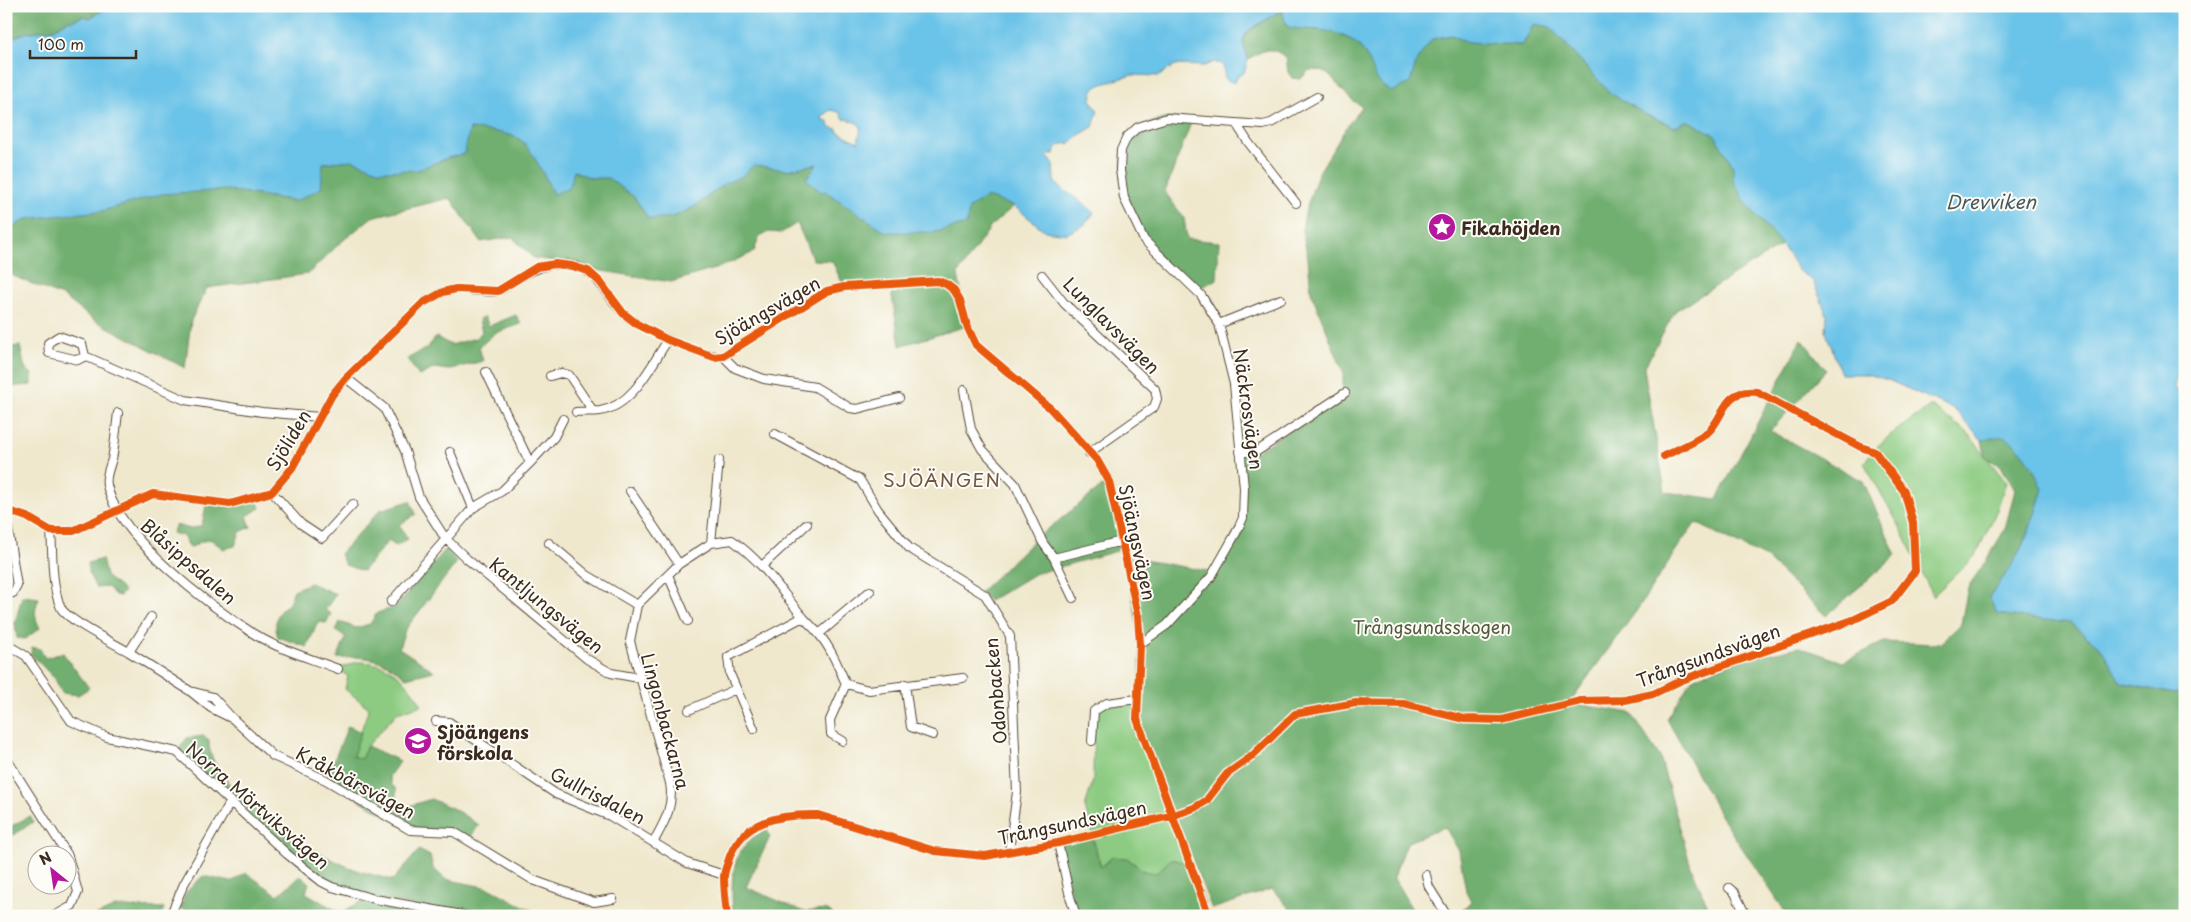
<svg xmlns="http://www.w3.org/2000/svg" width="2191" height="922" font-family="'Playpen Sans',sans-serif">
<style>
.green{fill:#8ccb81;stroke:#647a50}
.forest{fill:#71af6f;stroke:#566c46}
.water{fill:#6bc3e8;stroke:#537683;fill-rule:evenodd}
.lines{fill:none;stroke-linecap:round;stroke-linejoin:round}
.minor-casing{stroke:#564638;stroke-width:10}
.minor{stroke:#fff;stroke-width:8}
.cycleway-casing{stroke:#fdfcf7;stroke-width:11}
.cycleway{stroke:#e8590c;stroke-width:8}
.labels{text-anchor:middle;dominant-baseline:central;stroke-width:4;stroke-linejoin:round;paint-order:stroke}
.poi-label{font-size:18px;font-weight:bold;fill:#3b2a1e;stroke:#fdfcf7;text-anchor:start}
.street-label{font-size:18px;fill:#3b2a1e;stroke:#fdfcf7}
.park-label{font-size:18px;fill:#535a3c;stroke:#fdfcf7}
.water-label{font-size:19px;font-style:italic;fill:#49585b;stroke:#fdfcf7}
.neighbourhood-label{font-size:19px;letter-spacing:1px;fill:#715641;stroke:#fdfcf7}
</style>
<rect width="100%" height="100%" fill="#fdfcf7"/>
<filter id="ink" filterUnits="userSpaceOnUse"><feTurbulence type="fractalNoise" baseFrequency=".02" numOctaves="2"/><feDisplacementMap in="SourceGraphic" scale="10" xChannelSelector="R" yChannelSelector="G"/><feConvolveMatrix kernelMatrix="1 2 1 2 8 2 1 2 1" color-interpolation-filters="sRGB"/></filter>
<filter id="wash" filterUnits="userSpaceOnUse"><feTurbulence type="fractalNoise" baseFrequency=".0096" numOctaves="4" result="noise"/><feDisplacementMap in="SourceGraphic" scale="20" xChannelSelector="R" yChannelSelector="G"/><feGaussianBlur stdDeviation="1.12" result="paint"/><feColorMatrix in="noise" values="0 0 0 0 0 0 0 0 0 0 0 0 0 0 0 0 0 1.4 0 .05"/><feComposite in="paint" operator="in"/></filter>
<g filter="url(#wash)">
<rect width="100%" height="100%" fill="#efe8cd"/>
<path class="green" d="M1931,406L1966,431L2006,482L1997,510L1976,555L1933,596L1900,527L1864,463C1877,441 1910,421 1931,406Z
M357,662C392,662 404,678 422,705L397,713L367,746L361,759L352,756L369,708L345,689L348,676L338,669Z
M1137,699L1191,864L1156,873L1143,871L1127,858L1101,868L1085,807L1093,780L1094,711L1107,703Z"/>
<path class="forest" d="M6,6H119L110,9L109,7L90,18L83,16L71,21L68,20L54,29L25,33L13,38L7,37L6,40Z
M1282,10L1286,25L1291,28L1332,31L1359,44L1367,57L1410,83L1417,60L1432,39L1451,35L1468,42L1522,45L1534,24L1550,27L1610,93L1645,114L1675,127L1687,120L1715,135L1733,166L1734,180L1746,203L1782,245L1675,311L1644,368L1665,492L1717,499L1802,339L1826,370L1770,431L1863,481L1896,555L1826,616L1766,558L1696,523L1682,541L1637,610L1569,703L1631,713L1660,757L1691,867L1712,916H1457L1471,901L1466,891L1459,851L1445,827L1408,842L1393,877L1416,916H1296L1272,889L1212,909L1140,731V644L1126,557L1213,572L1243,518L1240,452H1256L1343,394V371L1311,292L1308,258L1302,230L1306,209L1318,174L1349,123L1362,107C1358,104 1353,101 1349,97C1334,84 1333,69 1309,70L1301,79L1292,78L1288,72L1286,57C1268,45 1265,50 1248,59C1242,40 1240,36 1258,25C1266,21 1274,14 1282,10Z
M1167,118L1192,120L1165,192L1184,218L1187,239L1219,242L1217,279L1196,290C1181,276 1161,262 1149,246C1130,221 1112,167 1127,138C1133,125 1154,122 1167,118Z
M469,129C485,130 505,131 519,139C530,144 548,182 553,194L573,171L591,178H608L634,197L649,219L673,217L694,207L724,184L742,176L754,165L786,170L817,164L807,179L821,192L825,191L936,232L945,230L969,208L987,197L1014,206L992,225L958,274L967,326L900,346L890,284L844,287L832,261L813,260L797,223L781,233L769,232L759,236L754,252L718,268L671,282L590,269L572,260L554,261L533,258L512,237L481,242L450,198L372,217L340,243L308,274L207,288L191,320L185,368L94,320L64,297L6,273V232L26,219L102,211L162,194L228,190L295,201L323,163L352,160L380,171L464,154Z
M516,315L521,324L495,333L479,347L483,361L448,370L435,368L419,376L407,359L427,348L436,337L451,345L476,338L482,332L479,319L485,317L489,326Z
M20,346L25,369L32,374V385L6,387V347Z
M2004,435C2027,453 2031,464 2043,489L2027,536L2009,570L1989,597L1997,614L2070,623L2101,648L2121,683L2174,694L2185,689V916H1788L1720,815L1667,719L1692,679L1731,662L1799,647L1843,662L1884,642L1940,644L1961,624L1968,587L1986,561L2005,529L2015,490L2001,466L1985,457L1982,440Z
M1109,481L1124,549L1034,574L989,601L980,592L1039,536Z
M256,499L260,508L247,516L251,527L240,532L235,546L224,549L210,539L200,542L190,548L183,536L172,533L176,525L191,529L202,525L206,505L231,507Z
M410,501L416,514L399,525L408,539L396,546L388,541L363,571L345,565L340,554L380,510Z
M446,549L457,562L405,630L399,648L434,671L406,678C389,663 379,659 356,657C350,657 343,659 337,658L346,638L336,631L340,622L356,628L370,624L377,613L396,607Z
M102,559L106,576L124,591L120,596L115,595L108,587L96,588L88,572V563Z
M310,583L336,594L325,610L331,614L326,623L318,622L307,647L278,637C274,627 275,610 288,605L294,590Z
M22,596L39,598C34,610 34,617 40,628L25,639L17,638L15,623Z
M32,647L40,649L45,658L63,653L89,688L78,695L62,693L55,679L31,654Z
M348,726L361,732L353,756L361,759L367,746L400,761L389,776L391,784L396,789V802L409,806L431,799L454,809L479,825L468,841L455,832L410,830L326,780Z
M204,736L209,741C207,787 310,852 349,867C363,873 378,876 393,880L419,850L430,856L433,868L445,879L489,888L542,916H468L375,899L313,876L177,752L187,738Z
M30,816L33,822L6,840V829Z
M767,829L770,837L746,887L804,912L826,910L835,916H733C731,879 729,847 767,829Z
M1091,835L1101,867L1112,857L1127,858L1143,871L1156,873L1171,859L1191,864L1209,916H1076L1058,843Z
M246,873L278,895L300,876L309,882L306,893L341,913L362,901L449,916H198L180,908L187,891L203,876L231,882Z
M115,907L164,908L161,916H95Z"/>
<path class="water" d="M119,6H2185V370L2178,371L2174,388L2185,398V689L2175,694L2121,683L2101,648L2070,623L1997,614L1989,597L2009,570L2027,537L2043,489C2031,464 2027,452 2004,436L1982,440L1954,409L1888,380L1867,374H1841L1826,332L1827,315L1813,281L1799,271L1782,245L1746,203L1733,180V166L1715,135L1687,120L1675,127L1645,114L1610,93L1550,27L1534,24L1522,45L1468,42L1451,35L1432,39L1417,60L1410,83L1391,92C1375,81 1376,77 1368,59C1354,29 1320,30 1291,28L1286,25L1282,10L1249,30L1244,36L1243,43L1248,59L1244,73L1237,76L1235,83L1225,80L1223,65L1214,62L1204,66L1175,65L1159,76L1132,75L1100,85L1093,90L1091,100L1098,111L1093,127L1079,135L1071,143C1063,144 1056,144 1054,154H1049L1047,157L1053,162L1054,181C1066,195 1083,199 1094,213L1084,225L1066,234L1045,231L1014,206L987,197L969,208L967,224L936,232H886L825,191L821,192L806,179L817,164L786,170L754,165L742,176L724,184L694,207L673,217L649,219L634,197L608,178H591L574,171L569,188L553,194C548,182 530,145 519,139C507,132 483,130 470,129L464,154L447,158L417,170L380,171L352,160L323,163L321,188L296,201L228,190L162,194L102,211L26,219L6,232V37L13,38L25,33L54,29L69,20L71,21L83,16L90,18L108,7L110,9ZM831,110L839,112L845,120L847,119L859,124L861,128L858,142L838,132L837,129L830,127L828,121L823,120L822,117Z"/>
</g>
<g filter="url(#ink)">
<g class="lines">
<defs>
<path id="minor" d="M1237,125L1248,142L1296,203
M1042,275L1064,303L1155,389L1157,399L1154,407L1089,453
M467,290C476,290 489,293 498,291C502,290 507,286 511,283C531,271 546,261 571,265C598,270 606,296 623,313C637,327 703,358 723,356L827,291L844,287L938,281L946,284L954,290L960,300L967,326L976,345L1051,409L1097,460L1109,481L1138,616L1140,644L1137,719L1209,916
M1219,324L1281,299
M85,356L78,360L49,353L48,343L59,336L82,344L85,356L185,400L262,412L320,417
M723,356L735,368L764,379L815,387L850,408L857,409L899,398
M486,372L530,463
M550,376L561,373L569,375L593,411
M346,378L384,408L405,451L419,497L445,538L467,559L587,659L611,673L639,678
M964,390L971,429L982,449L1015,484L1043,543L1054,558L1073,598
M576,412C584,411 592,412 600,411C633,406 651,365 668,340
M118,413C116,428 115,444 112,459C110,466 105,477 107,485C117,537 210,606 254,634C280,650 310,658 338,669
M775,434L860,480L878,510L909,548L985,595L1010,636L1017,792L1009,851
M450,452L473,508
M1240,452H1256L1345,393
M630,491L679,564
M272,492L301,524L322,538L353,504
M6,510L27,517L51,531H73L153,494L230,504L272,492L292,468L332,395L346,378L423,303L443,292
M6,516L17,586L13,593L6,595
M51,531C53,555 51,586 61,608C67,620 115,644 129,652
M549,543L587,575L637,605
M711,543L719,460
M1054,558L1122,541
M762,566L807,524
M668,575L688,621
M391,602L473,508L502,491L530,463L554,437L563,419
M151,617L129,652L190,691L211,708L231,718
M819,634L870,591
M6,644L26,656L71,721L107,737L177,752L287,854L322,882L332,887L375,899L468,916
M1140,644L1167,625L1211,577L1236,533L1243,518L1244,488L1234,384L1219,324L1201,295L1144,240L1124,198L1120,170L1121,150L1127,137L1138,127L1167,118L1263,125L1271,123L1317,97
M905,684L911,727L933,735
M190,691L213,697L232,718L273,756L326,780L410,830L454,832L533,880L594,902L613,899
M689,710L736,689
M436,721L449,722L556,794L610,816L687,863L724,875
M754,729L730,674L728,657L803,617
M843,741L831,734L830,720L846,684L869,690L963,678
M1092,741L1094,711L1107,703L1137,699
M6,758L67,854
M654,841C665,821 674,806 670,783L630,641L637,605L679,564L711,543L732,540C764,563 778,587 802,616C807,622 813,627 818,633C831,648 838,666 846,684
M1058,843L1070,897L1076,916
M1426,875L1429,887L1447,916
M1729,888L1735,893L1746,916
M54,916L72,906L78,892L68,856
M170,916L184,884L231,801
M727,916C726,903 724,890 724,877C724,872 726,867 728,862C740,820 780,814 818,815L935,851L985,856L1058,843L1174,815L1194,808L1206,801L1227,774L1251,757L1295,714L1356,703L1404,704L1464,719L1501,720L1581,701L1625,700L1653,694L1682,680L1853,620L1892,601L1915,571L1913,523L1904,491L1875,452L1861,447L1757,392C1721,388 1726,418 1706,434C1694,443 1678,449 1664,456"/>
</defs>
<use href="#minor" class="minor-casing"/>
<use href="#minor" class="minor"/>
<defs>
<path id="cycleway" d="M6,510L27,517L51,531H73L153,494L230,504L272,492L292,468L332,395L346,378L423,303L443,292L456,289L498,291L537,267L555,264L572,266L588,271L600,282L623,313L637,324L668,340L714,357L723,356L827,291L844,287L938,281L946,284L954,290L960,300L967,326L976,345L1051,409L1097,460L1109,481L1138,616L1140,644L1137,719L1209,916
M727,916C726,903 724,890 724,877C724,872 726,867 728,862C740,820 780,814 818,815L935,851L985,856L1058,843L1174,815L1194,808L1206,801L1227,774L1251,757L1295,714L1356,703L1404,704L1464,719L1501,720L1581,701L1625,700L1653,694L1682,680L1853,620L1892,601L1915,571L1913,523L1904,491L1875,452L1861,447L1757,392C1721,388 1726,418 1706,434C1694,443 1678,449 1664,456"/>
</defs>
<use href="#cycleway" class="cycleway-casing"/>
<use href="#cycleway" class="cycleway"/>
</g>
</g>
<defs>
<symbol id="sight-disc" viewBox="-11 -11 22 22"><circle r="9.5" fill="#b5179e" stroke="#fdfcf7"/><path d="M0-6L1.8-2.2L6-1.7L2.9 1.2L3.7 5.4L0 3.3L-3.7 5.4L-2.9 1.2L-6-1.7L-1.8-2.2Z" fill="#fff"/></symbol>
<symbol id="school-disc" viewBox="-11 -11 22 22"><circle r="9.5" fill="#b5179e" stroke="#fdfcf7"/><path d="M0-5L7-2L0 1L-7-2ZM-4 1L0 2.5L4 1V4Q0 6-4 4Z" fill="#fff"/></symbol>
</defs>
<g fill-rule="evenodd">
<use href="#sight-disc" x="1426" y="211" width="32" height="32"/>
<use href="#school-disc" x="402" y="725" width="32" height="32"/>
</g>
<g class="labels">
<g class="poi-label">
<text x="1461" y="227">Fikahöjden</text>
<text x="437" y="731">Sjöängens<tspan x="437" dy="21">förskola</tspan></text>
</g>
<g class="street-label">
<text transform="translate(767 310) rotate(-30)">Sjöängsvägen</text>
<text transform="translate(1112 325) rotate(45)">Lunglavsvägen</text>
<text transform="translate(1249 409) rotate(82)">Näckrosvägen</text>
<text transform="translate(288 440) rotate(-59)">Sjöliden</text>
<text transform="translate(1138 542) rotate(78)">Sjöängsvägen</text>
<text transform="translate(189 561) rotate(41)">Blåsippsdalen</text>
<text transform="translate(547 605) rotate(39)">Kantljungsvägen</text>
<text transform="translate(1708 655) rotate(-20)">Trångsundsvägen</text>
<text transform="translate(995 691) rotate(-95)">Odonbacken</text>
<text transform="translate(666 721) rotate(75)">Lingonbackarna</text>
<text transform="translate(356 782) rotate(28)">Kråkbärsvägen</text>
<text transform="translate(598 795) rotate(27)">Gullrisdalen</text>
<text transform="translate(258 805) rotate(41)">Norra Mörtviksvägen</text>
<text transform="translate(1072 822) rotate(-12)">Trångsundsvägen</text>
</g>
<g class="park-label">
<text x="1432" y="626">Trångsundsskogen</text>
</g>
<g class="water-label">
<text x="1991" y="201">Drevviken</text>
</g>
<g class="neighbourhood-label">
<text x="942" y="479">SJÖÄNGEN</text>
</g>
</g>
<rect width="2191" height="922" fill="none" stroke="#fdfcf7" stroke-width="25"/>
<g transform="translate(52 870) rotate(330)"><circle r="24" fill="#fdfcf7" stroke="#afa8a0"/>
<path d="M0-4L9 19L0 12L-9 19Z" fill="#b5179e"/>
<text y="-8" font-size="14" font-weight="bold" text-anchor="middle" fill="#3b2a1e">N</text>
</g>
<path d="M30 50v8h106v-8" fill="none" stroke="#3b2a1e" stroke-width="2.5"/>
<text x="38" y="50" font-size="15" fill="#3b2a1e" stroke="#fdfcf7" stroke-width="4" paint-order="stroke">100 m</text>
</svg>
